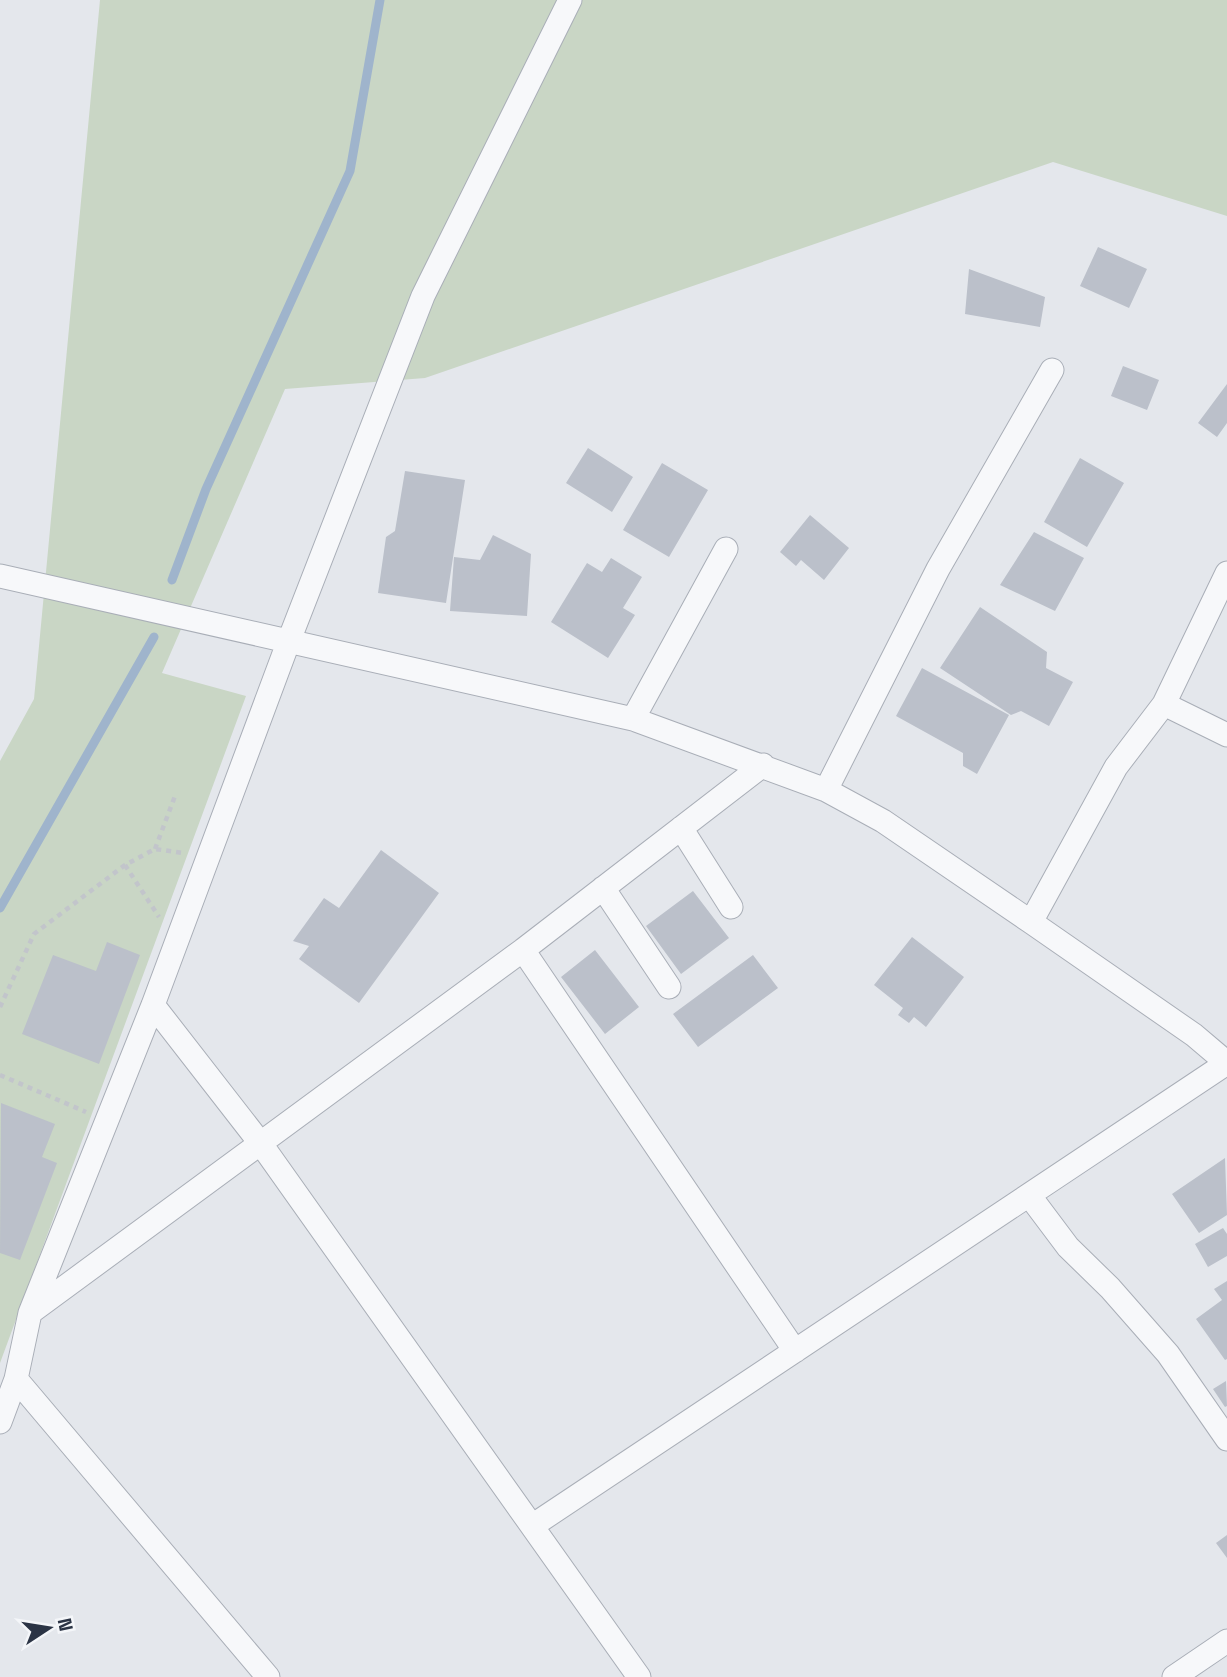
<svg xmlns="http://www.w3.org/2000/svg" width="1227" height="1677" font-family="'Space Grotesk',sans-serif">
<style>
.green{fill:#c9d6c5}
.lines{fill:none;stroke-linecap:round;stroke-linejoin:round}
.stream{stroke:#9fb4cc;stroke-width:9}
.building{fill:#bbc0ca}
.street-casing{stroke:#a9aeb7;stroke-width:25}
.path{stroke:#c2c5cb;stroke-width:4.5;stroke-dasharray:5 5;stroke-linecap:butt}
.street{stroke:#f7f8fa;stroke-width:23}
</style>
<rect width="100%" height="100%" fill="#e4e7ec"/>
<path class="green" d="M100,0H1227V216L1053,162L425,378L285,389L162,673L246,696L0,1363V761L34,699Z"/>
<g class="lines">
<path class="stream" d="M172,580L206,489L350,171L380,0
M0,908L154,637"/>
</g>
<path class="building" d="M1098,247L1147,269L1129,308L1080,286Z
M969,269L1045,297L1040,327L965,314Z
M1123,366L1159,380L1147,410L1111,396Z
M1227,384V423L1217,437L1198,423Z
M588,448L633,477L612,512L566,483Z
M1080,458L1124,483L1087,547L1044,522Z
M662,463L708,490L669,557L623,530Z
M405,471L465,480L446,603L378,593L386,537L395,531Z
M810,515L849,548L824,580L801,560L796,566L780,552Z
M1034,532L1084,558L1055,611L1000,585Z
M493,535L531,554L527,616L450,611L454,557L480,560Z
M611,558L642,577L623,608L635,615L608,658L551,622L587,563L602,572Z
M980,607L1047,652L1046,668L1073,682L1049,726L1021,711L1011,715L940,668Z
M922,668L1009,715L977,774L963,766V753L896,716Z
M381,850L439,893L359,1003L299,959L309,946L293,941L324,898L339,908Z
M693,891L729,938L681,974L646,926Z
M912,937L964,977L926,1027L914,1017L909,1023L898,1015L903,1008L874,985Z
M107,942L140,955L99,1064L22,1034L53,955L96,971Z
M595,950L639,1007L605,1034L561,977Z
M753,955L778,988L698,1047L673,1014Z
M1,1103L55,1124L42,1157L57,1163L20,1260L0,1253Z
M1225,1158L1227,1215L1199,1233L1172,1194Z
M1223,1228L1227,1234V1256L1208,1267L1195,1244Z
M1227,1281V1359L1225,1360L1196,1319L1222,1300L1214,1289Z
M1226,1381L1227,1406L1225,1407L1213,1389Z
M1227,1535V1558L1216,1543Z"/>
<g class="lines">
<defs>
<path id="street" d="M0,576L633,719L826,790L883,821L1031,922L1194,1035L1227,1063L532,1526
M1164,704L1227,735
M633,719L726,549
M826,790L938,569L1052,370
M681,828L731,907
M603,888L669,987
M1031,922L1116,767L1164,704L1227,573
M523,950L795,1351
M153,1005L261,1144L639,1677
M1029,1195L1068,1247L1110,1288L1168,1354L1227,1439
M31,1312L523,950L763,765
M16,1379L268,1677
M0,1422L16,1379L30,1313L153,1005L288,643L423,296L570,0
M1174,1677L1227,1641"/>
</defs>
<use href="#street" class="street-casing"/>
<path class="path" d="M155,849L175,796
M125,865L159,917
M0,1007L34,934L125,865L155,849L183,853
M0,1075L86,1112"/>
<use href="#street" class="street"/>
</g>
<g transform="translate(49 1628) rotate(78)" stroke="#f4f6f9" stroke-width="5" paint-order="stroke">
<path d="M0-5L12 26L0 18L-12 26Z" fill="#2b3445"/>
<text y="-10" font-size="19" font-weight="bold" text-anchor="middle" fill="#2b3445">N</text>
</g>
</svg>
